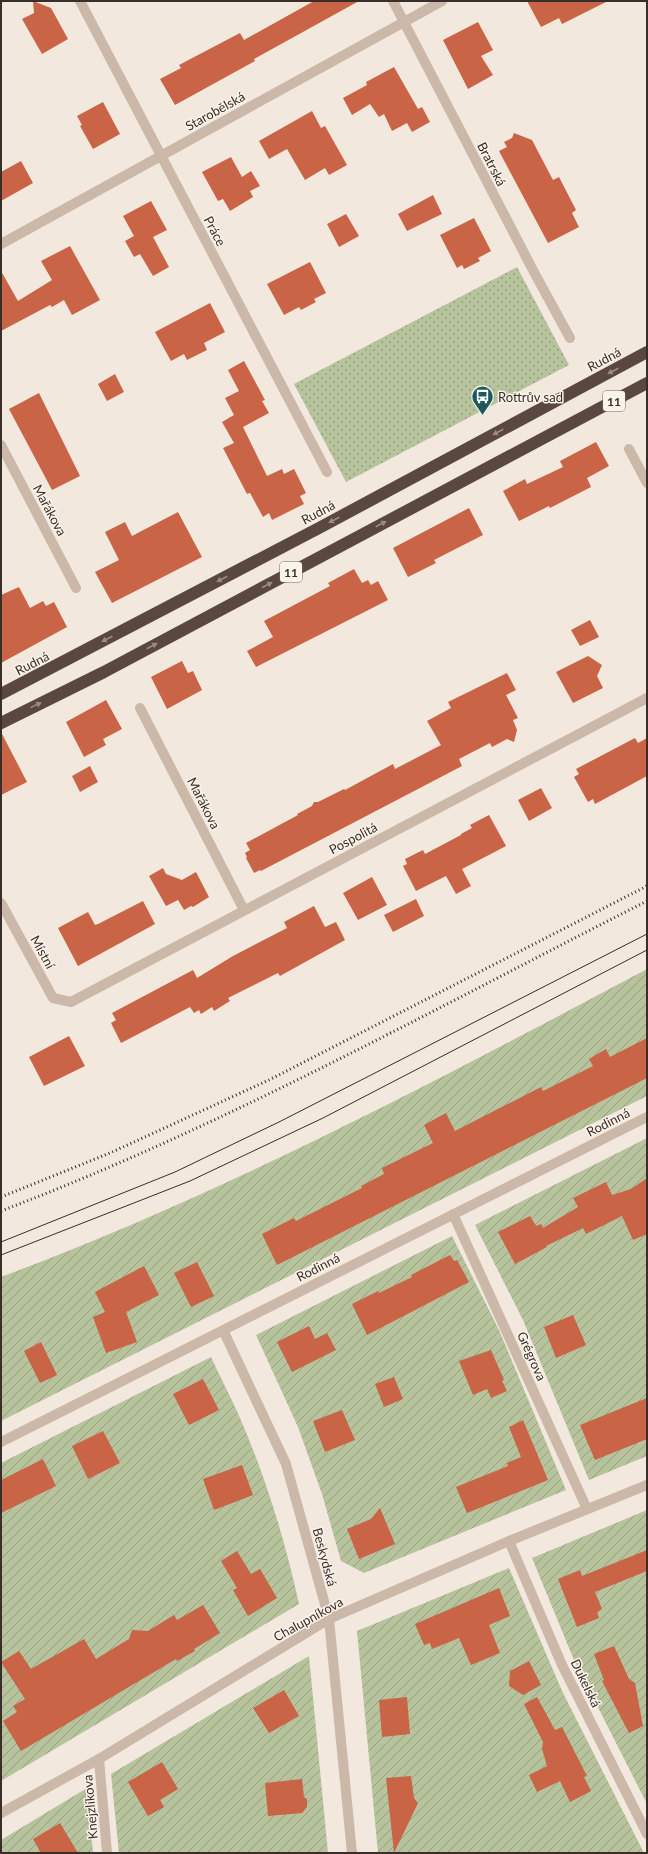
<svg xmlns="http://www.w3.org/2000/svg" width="648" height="1854" font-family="Lato,sans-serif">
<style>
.park{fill:url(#park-dots)}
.garden{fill:url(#garden-furrows)}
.building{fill:#c96446}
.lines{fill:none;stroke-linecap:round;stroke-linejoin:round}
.minor{stroke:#ccb8a9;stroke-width:10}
.highway{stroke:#5a4740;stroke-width:12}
.tram{stroke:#392e29;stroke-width:1}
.rail{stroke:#392e29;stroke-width:3;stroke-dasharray:1 3;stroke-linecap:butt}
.oneway{fill:#9a8c84}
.labels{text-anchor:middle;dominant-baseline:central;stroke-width:3;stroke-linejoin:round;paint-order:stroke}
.shield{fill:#faf3ea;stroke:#736963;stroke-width:1}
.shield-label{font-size:12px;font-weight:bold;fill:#392e29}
.street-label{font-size:13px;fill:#392e29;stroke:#faf3ea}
.poi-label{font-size:13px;fill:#392e29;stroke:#faf3ea;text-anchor:start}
</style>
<defs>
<pattern id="park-dots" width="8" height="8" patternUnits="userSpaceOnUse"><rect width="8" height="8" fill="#b6c39d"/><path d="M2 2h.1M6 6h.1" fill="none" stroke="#959f80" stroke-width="1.8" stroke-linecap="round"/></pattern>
<pattern id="garden-furrows" width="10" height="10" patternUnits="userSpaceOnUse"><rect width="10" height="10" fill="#b6c39d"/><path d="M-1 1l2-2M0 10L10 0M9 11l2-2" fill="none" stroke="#959f80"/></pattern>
</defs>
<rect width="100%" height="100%" fill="#f3e8dd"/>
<path class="park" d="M517,267L569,365L346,482L294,384Z"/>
<path class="garden" d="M647,969V1096L1,1421V1277C225,1193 437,1081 647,969Z
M647,1138V1456L589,1480L523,1320L475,1225Z
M452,1236L499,1330L566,1490L364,1573L341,1561L322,1494L298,1427L256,1335Z
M211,1357C220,1377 231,1397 240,1418C266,1478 285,1540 299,1604L1,1781V1463Z
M647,1510V1804L574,1660L532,1558Z
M509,1568L563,1693L644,1853H378L357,1631Z
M309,1656L328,1853H119L111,1774Z
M87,1788L93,1853H1V1840Z"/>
<path class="building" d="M33,1L51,8L68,39L42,54L22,19L34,13Z
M314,1H359L254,59L255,61L175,105L160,79L181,68L179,65L240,33L244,40Z
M527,1H608L562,24L559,18L541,27Z
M478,22L493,50L481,56L493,75L468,89L443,40Z
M394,67L418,109L422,107L430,122L412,132L407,123L392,131L384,114L379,117L370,104L352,115L343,98L367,85L366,82Z
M103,102L120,134L93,149L80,126L82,125L77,116Z
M312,111L321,128L325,126L347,165L329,175L325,168L305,180L287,149L269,159L259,141Z
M514,133L532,140L553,180L559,177L576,210L572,213L579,227L548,243L499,151L507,147L504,142L512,138Z
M231,157L242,177L251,171L260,186L250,191L253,197L230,211L223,199L218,201L202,172Z
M21,161L33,183L1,201V172Z
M433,195L442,214L407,231L398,214Z
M151,201L167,230L153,237L169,267L153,276L140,254L134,257L125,241L134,236L123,216Z
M346,214L359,236L339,247L327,224Z
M474,218L491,251L478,258L480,261L464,269L462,265L457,268L440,235Z
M70,246L100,300L72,315L64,300L52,307L50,305L1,331V271L18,301L52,280L41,261Z
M310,262L326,293L314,299L316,302L301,310L299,307L284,315L267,284Z
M210,303L225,332L204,343L207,350L187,360L184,354L171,361L155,332Z
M244,361L265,400L262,401L269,413L243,427L267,476L282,469L284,474L294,469L306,493L300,496L304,504L272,520L269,513L263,517L250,493L247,494L223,448L234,443L222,422L234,415L225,398L239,391L228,370Z
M115,374L124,392L107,401L98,384Z
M39,393L80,476L52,490L9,409Z
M596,442L609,466L587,478L591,487L550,508L549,506L519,521L503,491L525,479L527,484L563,467L560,461Z
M469,508L483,535L434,560L436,563L408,577L393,548Z
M178,512L202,557L112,603L95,572L119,560L105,532L125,522L132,536Z
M354,569L362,583L368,580L371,585L378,581L388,600L256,667L247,651L273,637L264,621L330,586L328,583Z
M19,587L30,608L43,601L46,606L54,602L67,627L1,663V595Z
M590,620L599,637L580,646L571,630Z
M588,656L602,665L597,676L603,688L573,703L556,672Z
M182,661L188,673L193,671L202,690L167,709L151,677Z
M507,673L516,690L506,695L518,718L513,720L517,730L514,742L507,739L492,747L490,743L459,759L462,766L261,871L260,870L254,873L246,858L247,857L245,853L250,850L246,843L298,815L297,814L312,806L314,802H318L344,789L345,790L393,764L395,769L441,745L427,721L451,708L448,702Z
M106,700L122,729L103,739L106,745L84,757L66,722Z
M1,732L27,782L1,795Z
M635,738L638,743L647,738V776L595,804L593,799L588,802L574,777L579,774L576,769Z
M90,766L98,782L80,792L72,776Z
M541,788L552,808L529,821L518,800Z
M489,815L506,846L462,869L471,886L456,894L446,876L416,891L403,866L407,864L405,859L423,850L425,854L461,835V834L472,828L470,825Z
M163,868L166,874L182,880L196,872L209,897L193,907L191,906L184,910L178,900L166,906L149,876Z
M372,877L387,905L358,920L343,893Z
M416,899L424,916L393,932L384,915Z
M143,901L155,924L78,966L58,928L88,912L95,925L98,924Z
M314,906L325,927L336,922L345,940L280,976L278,973L228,998L230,1001L214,1011L212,1007L201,1014L199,1010L194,1013L190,1007L121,1043L111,1023L116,1020L112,1013L193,970L197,978L233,956L287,928L284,922Z
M69,1036L85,1066L44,1086L29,1057Z
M647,1038V1078L277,1265L262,1234L294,1218L296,1221L362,1188L361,1186L384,1174L382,1168L433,1143L424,1125L446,1113L455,1131L541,1087L543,1091L593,1066L589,1059L606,1049L610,1057Z
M647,1178V1234L633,1240L622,1216L586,1234L583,1228L546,1246L547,1247L515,1264L498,1232L530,1216L536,1226L541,1224L543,1228L578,1207L573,1198L606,1182L612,1195L631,1189Z
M450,1255L454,1261L457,1260L469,1282L367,1335L352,1304L378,1291L379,1293L412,1277L411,1275Z
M197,1262L214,1296L191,1307L174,1273Z
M144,1266L159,1295L126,1312L137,1342L106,1353L93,1317L105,1312L95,1292Z
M573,1315L586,1345L556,1358L544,1327Z
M309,1326L315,1339L327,1333L336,1350L292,1372L277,1342Z
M41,1342L57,1375L40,1383L24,1351Z
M491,1350L504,1380L502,1381L507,1391L491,1398L487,1389L473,1395L459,1361Z
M394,1377L403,1399L384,1407L375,1384Z
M203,1379L219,1410L189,1425L173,1394Z
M647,1398V1439L595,1460L580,1425Z
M342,1410L355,1440L325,1452L313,1421Z
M523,1420L548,1480L467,1513L456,1487L508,1466L507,1463L521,1457L509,1427Z
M103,1431L120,1463L88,1479L72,1446Z
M43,1459L56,1486L1,1513V1480Z
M242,1465L253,1495L214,1510L203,1479Z
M380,1508L395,1544L359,1559L347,1529L371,1519Z
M647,1550V1571L595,1592L602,1609L597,1612L599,1618L577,1627L558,1579L580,1570L582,1576Z
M237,1551L251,1574L260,1569L277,1598L248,1616L233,1590L237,1588L221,1561Z
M499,1588L510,1616L489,1625L500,1653L471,1665L459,1638L432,1649L430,1643L424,1645L415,1624Z
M203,1605L220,1633L194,1649L195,1651L177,1661L176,1659L21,1751L3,1721L17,1712L13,1706L25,1699L1,1662L19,1651L31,1669L84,1639L96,1659L129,1639L132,1630L148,1631L174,1615L177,1620Z
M614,1646L629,1679L635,1683L643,1726L629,1733L602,1681L604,1680L594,1654Z
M529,1661L541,1685L523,1695L509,1686L510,1671Z
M284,1690L299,1716L269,1733L253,1708Z
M407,1697L410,1734L382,1737L379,1700Z
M537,1697L555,1730L562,1727L587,1776L584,1777L591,1791L570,1802L560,1781L537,1792L529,1775L547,1766L542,1749L543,1742L524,1704Z
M162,1762L178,1789L160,1800L164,1807L148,1816L128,1782Z
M411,1776L414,1798L418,1803L394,1853L386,1778Z
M302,1779L304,1797L307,1799V1807L302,1813L268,1816L265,1783Z
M60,1823L78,1853H41L33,1839Z"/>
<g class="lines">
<path class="minor" d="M80,1L327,472
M393,1L535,274L570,338
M1,244L442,1
M1,445L76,588
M629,449L647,483
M140,708L244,910
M1,903L53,998L71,1002L647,698
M453,1214L587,1509
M223,1330L286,1464L329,1619L352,1853
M1,1442L647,1117
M509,1541L562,1665L647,1834
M99,1759L107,1853
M1,1813L99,1759L329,1619L509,1541L647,1485"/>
<path class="highway" d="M1,694L319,528L647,352
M1,723L104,672L647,383"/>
<path class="tram" d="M1,1242L175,1172L279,1122L647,934
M1,1255L190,1181L323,1118L647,950"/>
<path class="rail" d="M1,1197L110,1153L269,1080L647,886
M1,1211C225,1126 434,1009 647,901"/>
</g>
<defs><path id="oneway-solid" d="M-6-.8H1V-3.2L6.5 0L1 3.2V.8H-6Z"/></defs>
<g class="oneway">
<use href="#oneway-solid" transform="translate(613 371) rotate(152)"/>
<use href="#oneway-solid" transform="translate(498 432) rotate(152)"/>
<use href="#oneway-solid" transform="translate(334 520) rotate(152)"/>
<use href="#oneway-solid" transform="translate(381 524) rotate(-28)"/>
<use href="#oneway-solid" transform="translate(222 579) rotate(152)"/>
<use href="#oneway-solid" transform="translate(267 585) rotate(-28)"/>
<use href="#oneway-solid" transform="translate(107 639) rotate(152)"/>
<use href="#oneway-solid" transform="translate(152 646) rotate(-28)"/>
<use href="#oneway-solid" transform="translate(36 705) rotate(-26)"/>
</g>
<defs>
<symbol id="bus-pin" viewBox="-11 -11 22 30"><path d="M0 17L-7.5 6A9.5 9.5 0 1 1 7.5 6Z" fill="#1d585b" stroke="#faf3ea"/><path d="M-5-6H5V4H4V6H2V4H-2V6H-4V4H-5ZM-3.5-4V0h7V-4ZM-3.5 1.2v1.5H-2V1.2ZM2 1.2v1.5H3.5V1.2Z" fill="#fff"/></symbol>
</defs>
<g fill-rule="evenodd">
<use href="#bus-pin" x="470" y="384" width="25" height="34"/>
</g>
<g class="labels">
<g class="shield">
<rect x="603" y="391" width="22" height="20" rx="3"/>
<rect x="280" y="562" width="22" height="20" rx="3"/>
</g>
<g class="shield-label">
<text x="614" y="401">11</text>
<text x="291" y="572">11</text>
</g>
<g class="street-label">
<text transform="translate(215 111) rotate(-29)">Starobělská</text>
<text transform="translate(492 164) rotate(63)">Bratrská</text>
<text transform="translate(215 231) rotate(62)">Práce</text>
<text transform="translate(604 359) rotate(-28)">Rudná</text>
<text transform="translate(50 510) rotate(62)">Mařákova</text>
<text transform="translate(318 512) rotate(-28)">Rudná</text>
<text transform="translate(32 663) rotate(-27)">Rudná</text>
<text transform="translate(204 803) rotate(63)">Mařákova</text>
<text transform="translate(353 838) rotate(-28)">Pospolitá</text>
<text transform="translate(43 952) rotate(61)">Místní</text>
<text transform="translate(608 1122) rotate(-27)">Rodinná</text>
<text transform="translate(318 1267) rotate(-27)">Rodinná</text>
<text transform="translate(532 1356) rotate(66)">Grégrova</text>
<text transform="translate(325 1557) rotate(75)">Beskydská</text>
<text transform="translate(308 1619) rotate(-29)">Chalupníkova</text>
<text transform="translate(586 1683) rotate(64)">Dukelská</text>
<text transform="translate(90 1807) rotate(-95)">Knejzlíkova</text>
</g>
<g class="poi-label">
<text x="498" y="397">Rottrův sad</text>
</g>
</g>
<rect width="648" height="1854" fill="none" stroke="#392e29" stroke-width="4"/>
</svg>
